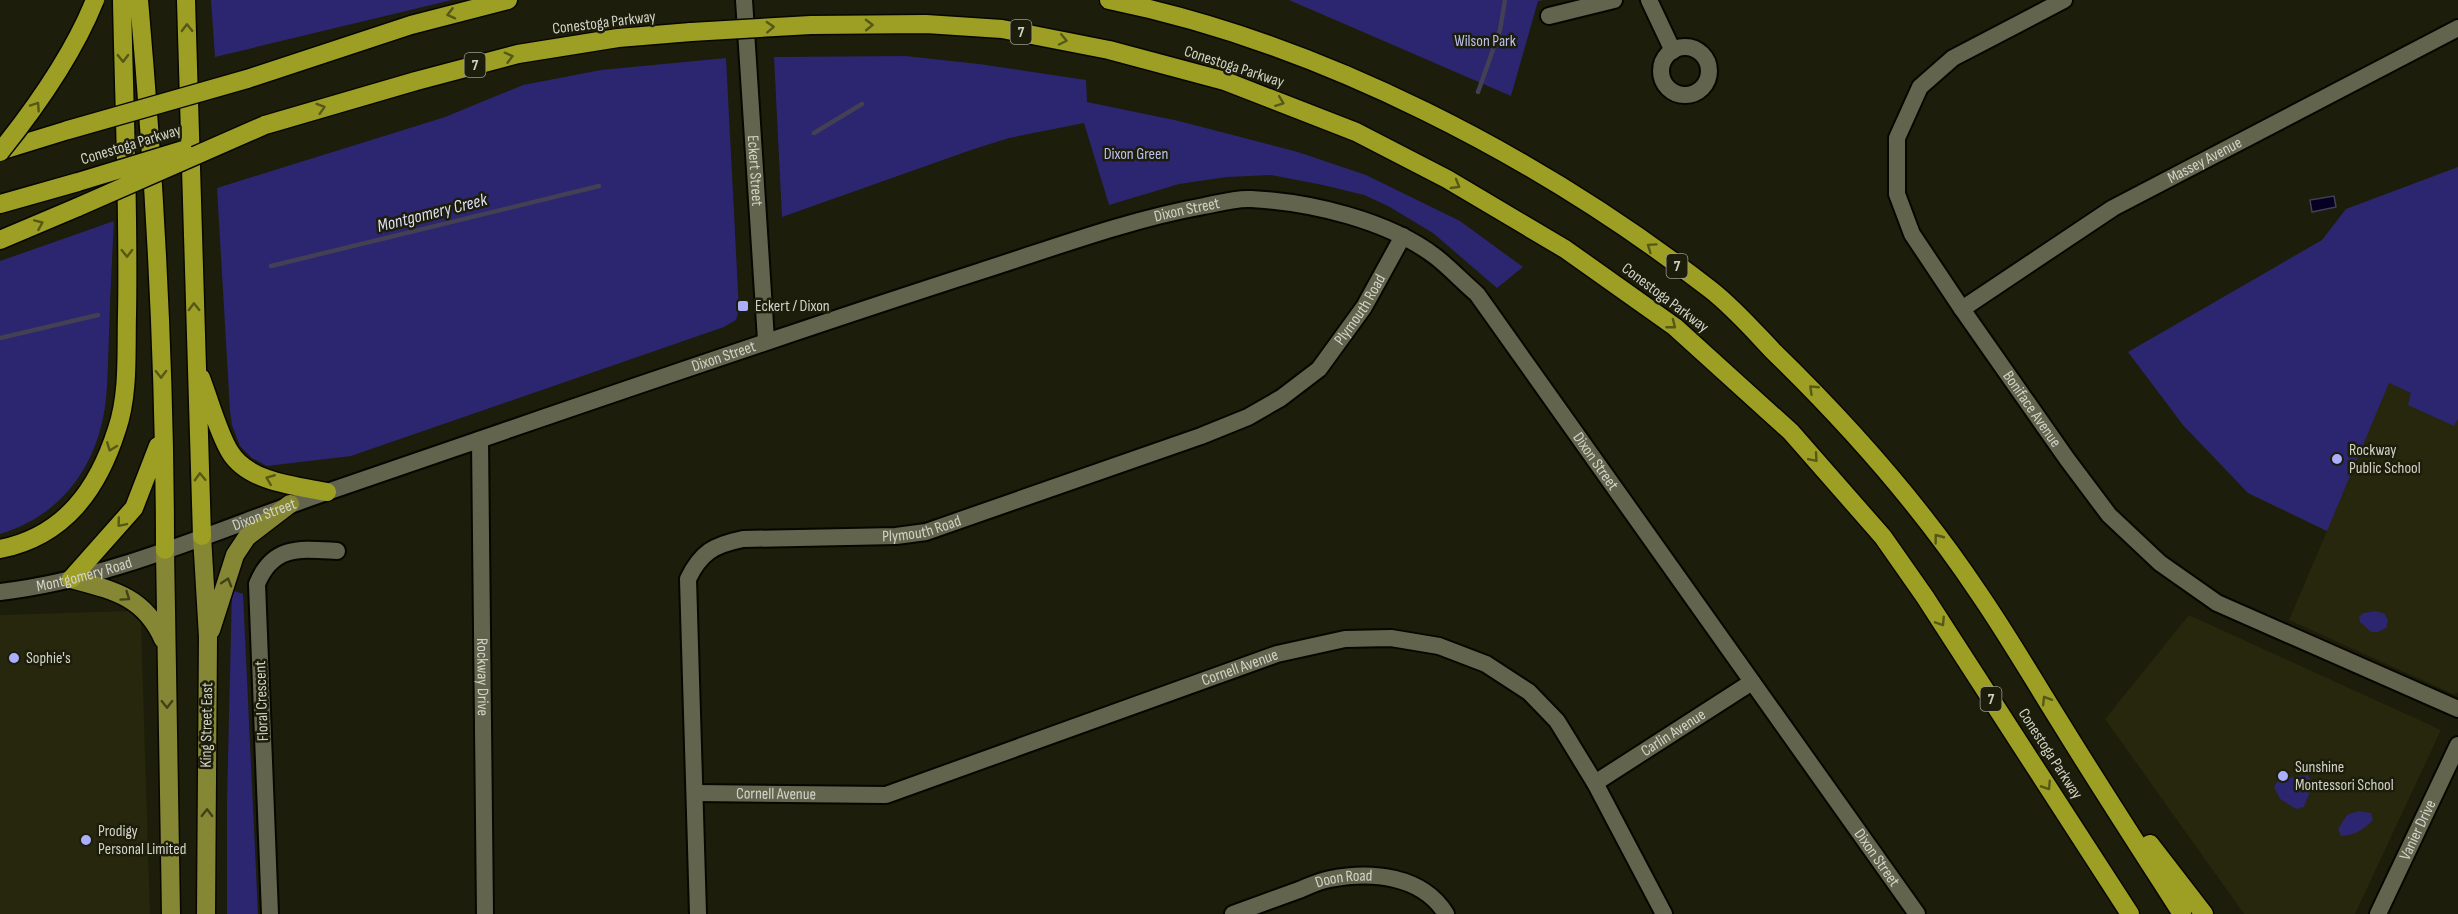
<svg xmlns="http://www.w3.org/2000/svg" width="2458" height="914" font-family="'Sofia Sans Condensed',sans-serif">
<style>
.built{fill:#26270c}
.green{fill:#2c256f}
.water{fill:#060023;stroke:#433f54;stroke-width:1.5}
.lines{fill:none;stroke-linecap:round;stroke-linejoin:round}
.stream{stroke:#433f54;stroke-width:4.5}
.minor-casing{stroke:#070700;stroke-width:20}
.major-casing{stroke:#070700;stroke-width:21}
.highway-casing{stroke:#070700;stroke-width:21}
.minor{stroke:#63644e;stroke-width:16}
.major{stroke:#868735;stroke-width:18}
.highway{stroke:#9d9f25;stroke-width:18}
.highway-bridge-casing{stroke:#070700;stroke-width:21;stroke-linecap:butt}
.highway-bridge{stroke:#9d9f25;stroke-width:18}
.oneway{stroke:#565816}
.oneway2{stroke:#414219}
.poi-dot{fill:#abaffb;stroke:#1c1d0a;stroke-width:2}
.labels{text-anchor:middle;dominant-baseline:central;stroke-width:5;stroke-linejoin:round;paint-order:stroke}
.shield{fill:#1c1d0a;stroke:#9b9c8e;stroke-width:1.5}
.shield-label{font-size:15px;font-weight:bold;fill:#d2d3c7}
.street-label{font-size:16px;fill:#d2d3c7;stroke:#1c1d0a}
.park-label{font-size:16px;fill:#bcc0ec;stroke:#1c1d0a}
.poi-label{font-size:16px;fill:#d2d3c7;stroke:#1c1d0a;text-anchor:start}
.water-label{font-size:18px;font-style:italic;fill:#dcdef5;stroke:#1c1d0a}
</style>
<rect width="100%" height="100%" fill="#1c1d0a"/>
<path class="built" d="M2458,167V693L2453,694L2289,620L2327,531L2248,493L2183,425L2128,352L2322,240L2346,209Z
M129,611L141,623L150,914H0V615Z
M2189,615L2441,730L2355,914H2244L2105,719Z"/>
<path class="green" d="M211,0H452L215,57Z
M1289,0H1544L1538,1L1511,96Z
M905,56L979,64L1086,80L1087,102L1179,121L1298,152L1366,175L1460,221L1523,267L1497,288L1433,233L1388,206L1364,195L1323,185L1271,175L1227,177L1179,184L1109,205L1084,123L1009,138L971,150L782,217L774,57Z
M726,58L739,310L736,320L724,327L351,456L267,466L252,458L240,446L232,425L230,411L217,188L445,117L523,85L601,70Z
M2458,167V419L2454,426L2408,405L2411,393L2389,383L2327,531L2248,493L2183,425L2128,352L2322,240L2346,209Z
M114,221C112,259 110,297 109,335C108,356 108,378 106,399C99,464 63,515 0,534V261Z
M232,590L243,594L258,914H227V801Z
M2376,611L2385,614L2388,621L2386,628L2378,632H2371L2360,622L2359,617L2363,613Z
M2308,775L2313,784L2304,807L2296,809L2280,799L2274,787L2279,779Z
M2358,811L2371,813L2373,820C2363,830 2355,835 2341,836L2338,829L2347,815Z"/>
<path class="water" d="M2334,196L2336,207L2312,212L2310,200Z"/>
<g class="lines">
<path class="stream" d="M1478,92L1500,30L1505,0
M814,133L862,104
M271,266L599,186
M0,338L98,315"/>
<defs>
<g id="minor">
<path id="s1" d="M744,0L766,340"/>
<path d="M1649,0L1673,51"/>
<path id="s2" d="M2064,0L1953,58L1920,87L1897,138V194L1912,234L1962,309L2067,459L2109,515L2160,563L2217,603L2458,709"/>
<path d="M1549,16L1614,0"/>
<circle cx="1685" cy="71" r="24"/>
<path id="s3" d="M1962,309L2113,208L2458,28"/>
<path id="s4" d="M480,440L485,914"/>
<path id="s5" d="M0,592C113,579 223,527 330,491C546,417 761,342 978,272C1053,248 1127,220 1204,206C1219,203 1236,198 1251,199C1310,202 1388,220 1436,257C1450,268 1463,282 1477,294L1917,914"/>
<path id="s6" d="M1595,783L1752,682"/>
<path id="s7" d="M695,793L886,795L1277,654L1345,639L1391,638L1439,646L1486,664L1529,692L1557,721L1595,783L1664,914"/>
<path d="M270,914L257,584C273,544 302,549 337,551"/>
<path id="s8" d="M698,914L688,579C701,552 714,545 743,539L896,536L926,532L1201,436L1248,417L1281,398L1319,369L1364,307L1403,236"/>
<path id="s9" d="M1233,914C1255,906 1277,898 1299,890C1309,886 1319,881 1330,879C1371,871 1422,875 1446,914"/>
<path id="s10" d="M2378,914L2458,745"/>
</g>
<path id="major" d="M202,536L208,637L206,914
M165,550L171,914
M71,579C112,590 144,596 163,639
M211,630L235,555L247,537L290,504"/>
<path id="highway" d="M139,0C155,183 165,366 165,550
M186,0L202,536
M1109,0C1321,43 1541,158 1711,290C1734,308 1754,331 1774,352C1849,425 1920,505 1978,592C2007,634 2033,679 2060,722C2100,787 2141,850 2182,914
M811,25L926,24L1002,29L1109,50L1225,81L1356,132L1447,179L1565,249L1675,327L1791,432L1883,537L1925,597L2130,914
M247,79L411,25L508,0
M265,125L416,81L518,54L618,38L691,32
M0,151L68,130
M0,204L78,182
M0,240L78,207
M201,378C209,399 219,435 230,452C248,482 296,486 327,492
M0,549C65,536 98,489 117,429C129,394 126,351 127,315C129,210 124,105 122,0
M71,579L134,508L158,446
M2150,844L2204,914"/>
</defs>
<use href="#minor" class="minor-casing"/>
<use href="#major" class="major-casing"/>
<use href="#highway" class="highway-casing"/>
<use href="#minor" class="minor"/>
<use href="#major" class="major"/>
<use href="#highway" class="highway"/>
<defs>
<path id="highway-bridge" d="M691,32L811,25
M68,130L247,79
M0,152C37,106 73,55 95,0
M78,182L183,150
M78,207L265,125"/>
</defs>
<use href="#highway-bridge" class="highway-bridge-casing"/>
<use href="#highway-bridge" class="highway-bridge"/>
</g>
<defs><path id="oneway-chevron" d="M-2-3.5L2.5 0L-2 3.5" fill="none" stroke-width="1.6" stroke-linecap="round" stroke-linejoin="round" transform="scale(1.5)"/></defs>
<g class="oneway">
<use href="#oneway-chevron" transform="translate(451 14) rotate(166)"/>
<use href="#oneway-chevron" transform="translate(869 25) rotate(-1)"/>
<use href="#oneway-chevron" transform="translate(770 27) rotate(-3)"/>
<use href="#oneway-chevron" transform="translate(187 28) rotate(-91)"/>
<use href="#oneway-chevron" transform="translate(1063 40) rotate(12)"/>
<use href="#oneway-chevron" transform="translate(509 57) rotate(-15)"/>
<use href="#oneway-chevron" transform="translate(123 58) rotate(89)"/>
<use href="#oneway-chevron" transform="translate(1280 102) rotate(21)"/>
<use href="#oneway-chevron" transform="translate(36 106) rotate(-56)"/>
<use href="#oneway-chevron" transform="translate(321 108) rotate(-17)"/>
<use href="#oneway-chevron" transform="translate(1456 185) rotate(30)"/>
<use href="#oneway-chevron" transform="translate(39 224) rotate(-23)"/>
<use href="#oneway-chevron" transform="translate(1651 247) rotate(-145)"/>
<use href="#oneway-chevron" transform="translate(127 253) rotate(89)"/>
<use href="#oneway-chevron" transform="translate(194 307) rotate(-91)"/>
<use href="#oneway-chevron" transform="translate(1672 325) rotate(38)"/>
<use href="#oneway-chevron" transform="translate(161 374) rotate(89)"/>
<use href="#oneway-chevron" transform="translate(1813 389) rotate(-136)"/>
<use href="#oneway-chevron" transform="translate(111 447) rotate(111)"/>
<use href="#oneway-chevron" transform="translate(1814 458) rotate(49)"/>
<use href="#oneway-chevron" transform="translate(200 477) rotate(-92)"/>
<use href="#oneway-chevron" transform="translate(270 479) rotate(-158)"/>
<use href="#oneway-chevron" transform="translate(121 523) rotate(130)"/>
<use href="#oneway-chevron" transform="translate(1938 538) rotate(-127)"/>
<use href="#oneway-chevron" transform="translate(1941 622) rotate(57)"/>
<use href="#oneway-chevron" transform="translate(2046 700) rotate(-122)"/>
<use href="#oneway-chevron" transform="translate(2047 786) rotate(57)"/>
</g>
<g class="oneway2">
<use href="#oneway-chevron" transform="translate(227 582) rotate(-73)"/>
<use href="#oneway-chevron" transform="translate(126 597) rotate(35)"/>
<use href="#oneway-chevron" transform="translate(167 704) rotate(89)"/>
<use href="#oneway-chevron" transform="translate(207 813) rotate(-89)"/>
</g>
<g class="poi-dot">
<rect x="737" y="300" width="12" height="12" rx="3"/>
<circle cx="2337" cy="459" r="6"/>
<circle cx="14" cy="658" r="6"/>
<circle cx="2283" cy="776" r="6"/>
<circle cx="86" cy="840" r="6"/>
</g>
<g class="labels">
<g class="shield">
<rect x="1010.5" y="20" width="21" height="24" rx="4.5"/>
<rect x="464.5" y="53" width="21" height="24" rx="4.5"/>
<rect x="1666.5" y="254" width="21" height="24" rx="4.5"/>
<rect x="1980.5" y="687" width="21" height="24" rx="4.5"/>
</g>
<g class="shield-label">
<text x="1021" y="32">7</text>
<text x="475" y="65">7</text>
<text x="1677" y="266">7</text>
<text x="1991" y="699">7</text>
</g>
<g class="street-label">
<text transform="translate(604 23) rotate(-7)">Conestoga Parkway</text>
<text transform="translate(1234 67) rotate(18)">Conestoga Parkway</text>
<text transform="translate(131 145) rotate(-17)">Conestoga Parkway</text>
<text stroke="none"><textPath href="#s3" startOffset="285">Massey Avenue</textPath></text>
<text stroke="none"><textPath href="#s1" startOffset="171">Eckert Street</textPath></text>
<text stroke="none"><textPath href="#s5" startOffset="1248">Dixon Street</textPath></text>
<text transform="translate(1665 298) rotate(37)">Conestoga Parkway</text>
<text stroke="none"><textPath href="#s8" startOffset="1090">Plymouth Road</textPath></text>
<text stroke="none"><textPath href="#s5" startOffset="762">Dixon Street</textPath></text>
<text stroke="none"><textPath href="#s2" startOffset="536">Boniface Avenue</textPath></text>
<text stroke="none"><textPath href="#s5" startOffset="1770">Dixon Street</textPath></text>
<text stroke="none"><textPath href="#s5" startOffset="276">Dixon Street</textPath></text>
<text stroke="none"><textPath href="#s8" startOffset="586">Plymouth Road</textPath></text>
<text stroke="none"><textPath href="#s5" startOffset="86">Montgomery Road</textPath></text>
<text stroke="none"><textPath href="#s7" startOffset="567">Cornell Avenue</textPath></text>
<text stroke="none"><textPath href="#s4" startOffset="237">Rockway Drive</textPath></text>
<text transform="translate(262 701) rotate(-92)">Floral Crescent</text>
<text transform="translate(207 725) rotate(-89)">King Street East</text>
<text stroke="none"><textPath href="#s6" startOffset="93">Carlin Avenue</textPath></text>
<text transform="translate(2050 754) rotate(57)">Conestoga Parkway</text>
<text stroke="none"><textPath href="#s7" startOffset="81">Cornell Avenue</textPath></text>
<text stroke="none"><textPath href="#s10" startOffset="93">Vanier Drive</textPath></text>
<text stroke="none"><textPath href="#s5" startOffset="2256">Dixon Street</textPath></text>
<text stroke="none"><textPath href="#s9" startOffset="117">Doon Road</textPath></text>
</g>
<g class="park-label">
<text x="1485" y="41">Wilson Park</text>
<text x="1136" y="154">Dixon Green</text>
</g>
<g class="poi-label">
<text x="755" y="306">Eckert / Dixon</text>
<text x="2349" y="450">Rockway<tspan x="2349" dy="18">Public School</tspan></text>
<text x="26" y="658">Sophie's</text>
<text x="2295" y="767">Sunshine<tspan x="2295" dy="18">Montessori School</tspan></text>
<text x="98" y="831">Prodigy<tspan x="98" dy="18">Personal Limited</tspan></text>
</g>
<g class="water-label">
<text transform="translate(432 213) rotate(-14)">Montgomery Creek</text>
</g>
</g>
</svg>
